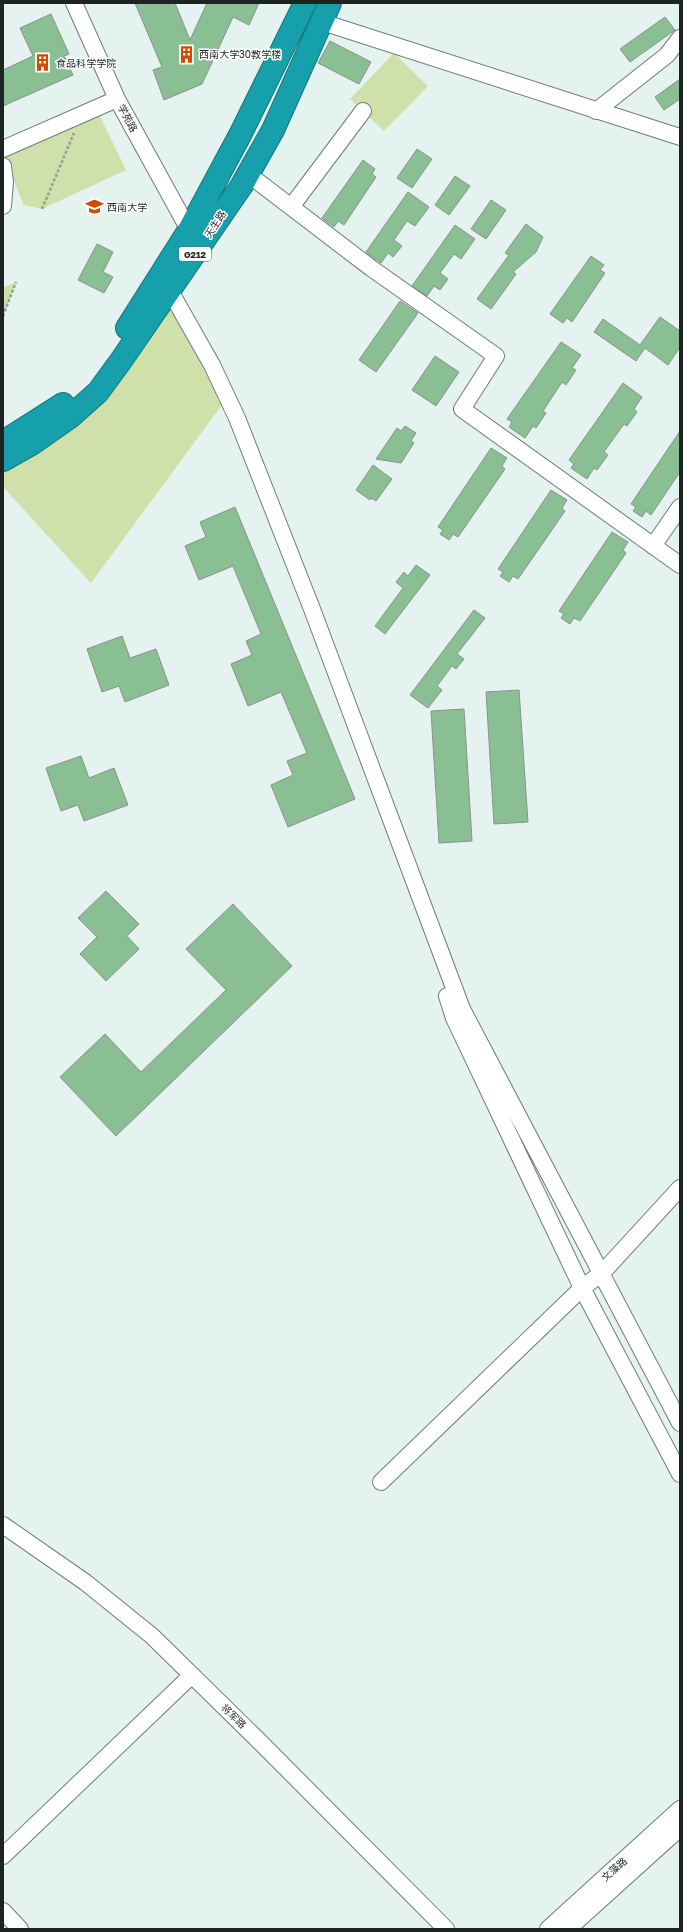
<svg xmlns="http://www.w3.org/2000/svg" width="683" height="1932" font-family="'Golos Text','Noto Sans SC',sans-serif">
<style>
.green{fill:#cfe0aa}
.building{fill:#8abe93;stroke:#89938a}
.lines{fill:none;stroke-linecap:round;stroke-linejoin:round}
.minor-casing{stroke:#6e7b77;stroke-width:18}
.highway-casing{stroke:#18747b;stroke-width:24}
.path{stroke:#939e9b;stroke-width:2.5;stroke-dasharray:3 2;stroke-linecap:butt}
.minor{stroke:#fff;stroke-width:16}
.highway{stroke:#15a0ab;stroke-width:22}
.labels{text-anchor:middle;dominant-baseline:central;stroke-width:3;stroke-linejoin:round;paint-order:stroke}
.shield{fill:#fff;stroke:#616564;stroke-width:1}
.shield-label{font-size:9px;font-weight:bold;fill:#1d2321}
.poi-label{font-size:10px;fill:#1d2321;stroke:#fff;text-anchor:start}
.street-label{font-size:10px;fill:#1d2321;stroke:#fff}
</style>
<rect width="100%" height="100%" fill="#e4f3ef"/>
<path class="green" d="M394,53L428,86L384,131L350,99Z
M96,108L126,170L42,209L24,205L3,155Z
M16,282L3,316V288Z
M170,291L227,398L91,583L3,487V460L70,417Z"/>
<path class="building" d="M135,3H175L190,40L207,3H259L249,25L233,17L202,84L164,100L153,70L162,67Z
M51,14L69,54L64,56L73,75L3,106V70L33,56L20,28Z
M665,17L675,30L630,62L620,49Z
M330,41L371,62L359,84L318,63Z
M680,79V99L664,110L655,97Z
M417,149L432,159L412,188L397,178Z
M363,160L375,169L372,174L376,177L344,225L338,221L334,227L322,218Z
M455,176L470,186L449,215L435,205Z
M408,192L429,207L415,226L407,221L394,240L402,246L393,257L388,253L381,263L366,252Z
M491,200L506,210L486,239L471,229Z
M526,224L543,237L536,252L513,272L516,274L491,309L477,299L509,255L505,253Z
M455,225L475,239L461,259L454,254L440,273L448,279L440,290L434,286L427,296L412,286Z
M97,244L113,252L103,272L113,277L104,293L78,280Z
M591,256L604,265L600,270L605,273L572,322L567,318L563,323L550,314Z
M400,301L418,313L376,372L359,360Z
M660,317L680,331V347L668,365L645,348L636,361L594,332L603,319L640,345Z
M561,342L581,355L572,368L576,370L566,385L562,382L543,411L546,413L536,428L533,426L525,438L509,427L512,422L507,419Z
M435,356L459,372L436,406L412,390Z
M623,383L642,397L634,409L637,412L627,426L624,424L604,452L608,455L597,470L594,468L587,479L571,468L574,464L569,460Z
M405,426L416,433L411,441L414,443L401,463L376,459L397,428L401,431Z
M680,431V472L651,515L646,511L642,517L633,511L636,507L631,504Z
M491,448L507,458L502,466L505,469L458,537L453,534L449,540L440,534L443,530L438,527Z
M373,465L392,479L376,501L371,498L370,500L356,490Z
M551,490L567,500L562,508L565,511L518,579L513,576L509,582L500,576L503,572L498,569Z
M235,507L355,799L288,827L271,785L293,775L287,761L307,753L281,692L248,706L231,664L252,655L246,641L261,634L233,566L199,580L185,546L206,537L200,522Z
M612,532L628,542L623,550L626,553L580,621L574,618L570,624L561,618L564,614L559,611Z
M416,565L430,575L385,634L375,626L403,588L396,582L404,572L408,576Z
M474,610L485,618L457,654L464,659L456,669L452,666L437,686L442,690L428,708L410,695Z
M122,636L130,658L156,649L169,685L125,702L119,686L102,692L87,649Z
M519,690L528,822L494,824L486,692Z
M464,709L472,841L439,843L431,711Z
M81,756L89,778L114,768L128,805L84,821L78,805L61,811L46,768Z
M106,891L139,924L127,936L139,949L106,981L80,954L97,937L78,918Z
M233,904L292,966L116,1136L60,1077L105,1034L141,1072L226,990L186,949Z"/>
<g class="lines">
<defs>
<path id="minor" d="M74,3L117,99L189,230
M322,22L680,137
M596,111L667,55L680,38
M3,149L117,99
M3,166L5,182L3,206
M248,174L371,268L496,356L462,409L680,565
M291,207L363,111
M170,291L212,365L237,418L312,609L462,1009L680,1423
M653,546L680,507
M447,996L454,1018L582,1288L680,1474
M381,1482L582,1288L602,1273L680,1188
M3,1525L85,1582L152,1636L259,1741L446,1929
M3,1856L192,1675
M3,1911L20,1929
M548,1929L680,1809
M568,1929L680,1828"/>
<path id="highway" d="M127,328L189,230L240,135L305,3
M3,442L63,404
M3,460L33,443L70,417L98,392L120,362L242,185L273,130L330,3"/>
</defs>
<use href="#minor" class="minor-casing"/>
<use href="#highway" class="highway-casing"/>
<path class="path" d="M42,209L74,133
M3,316L16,282"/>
<use href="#minor" class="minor"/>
<use href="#highway" class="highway"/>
</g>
<defs>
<symbol id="building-bare" viewBox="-9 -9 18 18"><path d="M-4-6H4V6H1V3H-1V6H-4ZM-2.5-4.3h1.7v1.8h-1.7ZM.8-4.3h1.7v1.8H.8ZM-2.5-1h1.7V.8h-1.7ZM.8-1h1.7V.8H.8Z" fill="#cf4b00" stroke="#fff" stroke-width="2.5" paint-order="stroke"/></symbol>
<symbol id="university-bare" viewBox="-9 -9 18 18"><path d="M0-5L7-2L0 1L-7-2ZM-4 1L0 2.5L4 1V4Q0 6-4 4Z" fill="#cf4b00" stroke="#fff" stroke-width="2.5" paint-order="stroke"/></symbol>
</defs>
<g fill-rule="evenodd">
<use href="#building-bare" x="174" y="42" width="25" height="25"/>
<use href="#building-bare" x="30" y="50" width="25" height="25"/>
<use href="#university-bare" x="82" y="194" width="25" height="25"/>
</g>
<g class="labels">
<rect class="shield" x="179" y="247" width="32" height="14" rx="3"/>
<g class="shield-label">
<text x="195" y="254">G212</text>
</g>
<g class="poi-label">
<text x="199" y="54">西南大学30教学楼</text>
<text x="56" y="63">食品科学学院</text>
<text x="107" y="207">西南大学</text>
</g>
<g class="street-label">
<text transform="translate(128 118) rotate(62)">学苑路</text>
<text transform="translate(215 224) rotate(-56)">天生路</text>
<text transform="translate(234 1716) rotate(44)">将军路</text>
<text transform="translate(614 1869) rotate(-42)">文藻路</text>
</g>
</g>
<rect width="683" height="1932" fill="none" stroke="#1d2321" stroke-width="8"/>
</svg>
